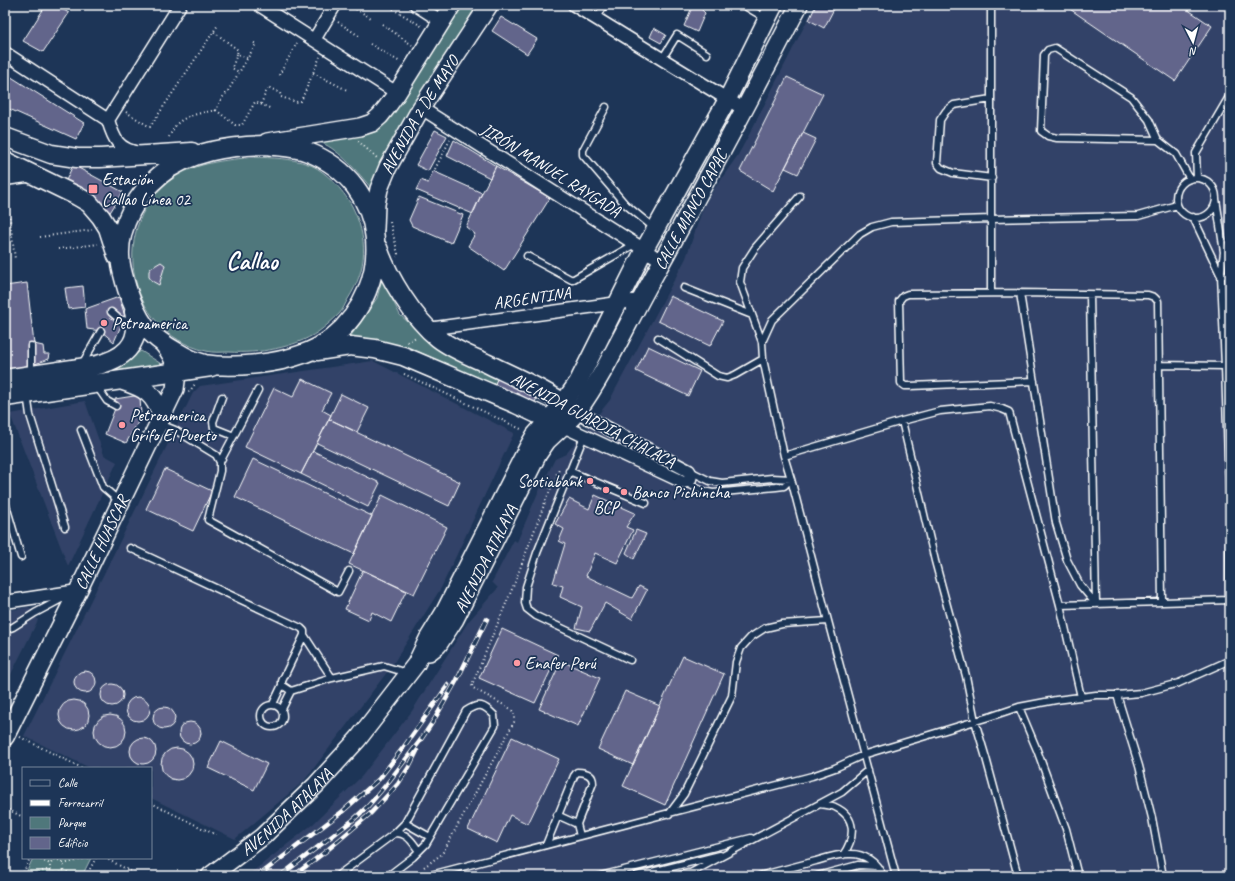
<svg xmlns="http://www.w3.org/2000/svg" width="1235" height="881" font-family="Caveat,sans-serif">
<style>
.built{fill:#324367}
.green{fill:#4f777b;stroke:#a7bbbd}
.building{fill:#62658b;stroke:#fff}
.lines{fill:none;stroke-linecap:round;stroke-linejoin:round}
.lane-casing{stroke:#fff;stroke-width:9}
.street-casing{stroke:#fff;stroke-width:15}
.secondary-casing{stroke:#fff;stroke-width:20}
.primary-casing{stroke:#fff;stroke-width:21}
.path{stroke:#fff;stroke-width:2;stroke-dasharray:1 3;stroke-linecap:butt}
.lane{stroke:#1d3557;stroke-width:6}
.street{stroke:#1d3557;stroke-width:12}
.secondary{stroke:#1d3557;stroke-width:17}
.primary{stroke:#1d3557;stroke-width:18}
.rail-casing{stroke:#fff;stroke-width:4.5}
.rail{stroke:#1d3557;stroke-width:3;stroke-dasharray:9;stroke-linecap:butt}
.poi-dot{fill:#ff9aa2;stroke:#1d3557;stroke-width:1.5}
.labels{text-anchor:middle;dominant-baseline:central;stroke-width:3.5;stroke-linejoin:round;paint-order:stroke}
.street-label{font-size:17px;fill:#fff;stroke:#1d3557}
.poi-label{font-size:17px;fill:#fff;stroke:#1d3557;text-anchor:start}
.town-label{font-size:25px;font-weight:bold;fill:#fff;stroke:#1d3557}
</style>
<rect width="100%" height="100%" fill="#1d3557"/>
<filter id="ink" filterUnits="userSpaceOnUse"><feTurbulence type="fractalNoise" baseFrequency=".025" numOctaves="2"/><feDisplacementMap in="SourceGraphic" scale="8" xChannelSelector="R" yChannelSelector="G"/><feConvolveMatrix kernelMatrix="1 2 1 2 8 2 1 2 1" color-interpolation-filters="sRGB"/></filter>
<g filter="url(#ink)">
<path class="built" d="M815,5H1230V876H247L313,824L362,776L412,711L468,622L498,588L492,582L514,540L517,542L537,495L555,459L566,454L610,400L613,394L686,258L702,211L710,195L738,155L750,133Z
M373,361L514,433L441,588L391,667L304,781L235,839L151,798V768H90L24,736L193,393L200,386Z
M85,401L104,455L117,462L68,566L10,414Z
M29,607L38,620L5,686V611Z"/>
<path class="green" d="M457,5H477L398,132L379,166L371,188C359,173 339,150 322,143C318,142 313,141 309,140L362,133Z
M254,157C272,158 291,158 308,164C325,170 343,190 352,206C368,238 368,268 348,299C345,304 343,310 339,314C333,320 325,327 318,332C294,348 258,354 229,352C222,352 213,353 206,351C125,332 106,223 175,177C198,162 227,160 254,157Z
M382,279L400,315L438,348L499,376L494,385L419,352L382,343L350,337L377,298Z
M141,351L166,367L5,391V386L106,372Z
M33,858H91L82,876H28L27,871Z"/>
<path class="building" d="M46,5H55L69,13L43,52L23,41Z
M693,5H697L705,13L697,32L684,26Z
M816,5H836L824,28L809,20Z
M1064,5H1181L1212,26L1175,81Z
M501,17L537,39L527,54L492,31Z
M654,28L666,35L661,43L650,37Z
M5,73L84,123L76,139L5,107Z
M787,77L823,94L773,191L740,171Z
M435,130L447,136L428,171L416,165Z
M803,133L816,139L798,174L785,168Z
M454,140L496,166L490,178L447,156Z
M73,165L123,192L109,214L63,187Z
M496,166L550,198L504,271L468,246L475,234L466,227L482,193Z
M433,171L482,193L473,214L416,190L421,180L428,183Z
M419,197L463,215L451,243L412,226L409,220Z
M161,262L165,265L159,285L152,281L149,277V271L151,268Z
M27,283L34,344L43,346L44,354H50L49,359L35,364L36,369L5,374V286Z
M83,286L85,307L68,309L65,288Z
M670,296L723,321L710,346L658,321Z
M119,297L125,316L114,342L101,331L87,329L85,309Z
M648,346L700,371L688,396L636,371Z
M499,376L539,394L534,404L494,385Z
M302,379L331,393L322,410L331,415L301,474L245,447L274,388L293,397Z
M341,394L369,408L357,432L329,419Z
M140,395L141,417L126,443L105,434L116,406L115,399Z
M329,419L460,482L449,506L317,443Z
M313,451L380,483L368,507L301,474Z
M253,459L372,516L354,554L235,497Z
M165,469L212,491L193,531L146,509Z
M382,495L447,527L414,594L349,564Z
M595,495L635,513L626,527L633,530L617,563L595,553L586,576L632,598L639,586L647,590L632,619L605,603L590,631L576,628L582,607L560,597L563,586L553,583L565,544L559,541L564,529L555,524L569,499L589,509Z
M636,530L646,534L634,559L626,553Z
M363,570L406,591L391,622L372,612L369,620L345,609Z
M502,629L558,655L535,703L479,678Z
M683,656L724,674L665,805L623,786Z
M561,661L600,678L578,726L539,709Z
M74 682a11 11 0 1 1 22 0a11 11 0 1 1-22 0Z
M101 695a11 11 0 1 1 22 0a11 11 0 1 1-22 0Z
M625,691L660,706L633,765L598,749Z
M126 709a12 12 0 1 1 24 0a12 12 0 1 1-24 0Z
M59 715a15 15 0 1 1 30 0a15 15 0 1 1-30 0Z
M153 718a11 11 0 1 1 22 0a11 11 0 1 1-22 0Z
M94 731a16 16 0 1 1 32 0a16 16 0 1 1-32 0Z
M179 733a11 11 0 1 1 22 0a11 11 0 1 1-22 0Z
M512,737L559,759L528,824L510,815L497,843L468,829Z
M130 751a13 13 0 1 1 26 0a13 13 0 1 1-26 0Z
M221,741L267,764L254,790L208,768Z
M161 764a16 16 0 1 1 32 0a16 16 0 1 1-32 0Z"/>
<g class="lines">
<defs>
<path id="lane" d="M743,5L765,18
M991,5V293
M597,19L604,5
M662,59L677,35L707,54
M991,99L954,105L946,111L940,120L937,163L941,168L953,173L992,178
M606,107L583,150V155L625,204L654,228
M1158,140L1149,120L1131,97L1055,48L1048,50L1044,55L1041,131L1048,136L1057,138L1158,140L1176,154L1190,179
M1197,178L1196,153L1230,95
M1176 198a20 20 0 1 1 40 0a20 20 0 1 1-40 0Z
M1216,199L1224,252L1221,275L1225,366L1229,491L1230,606
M1193,217L1220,274
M527,256L572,280L635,244
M1221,275H1230
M684,288L752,315
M1020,293L1056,523L1067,560L1080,585L1096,604
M1090,295L1096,604
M111,312L119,319L134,323
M658,338L718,376L727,378L735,375L763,359
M762,342L740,282L742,268L755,248L800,196
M82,364L101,331
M1159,365L1225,366
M31,373V346
M1034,381L910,386H905L901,383L899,301L903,296L908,294L1020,293L1148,295L1154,297L1158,301L1162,602
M96,385L107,401L116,406
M27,394L30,415L65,527
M222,397L213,422L214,428L234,436
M902,421L935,561L966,676L975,721L986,758L1018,876
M160,424L175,430L216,455L220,462V471L208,520L338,592L349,571
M81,430L103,487L119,501
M584,436L537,553L526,587L525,603L527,609L536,616L630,660
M784,456L902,421L940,411L990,406L1002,409L1009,412L1060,605L1081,697
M220,462L258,390
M569,471L646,503
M690,471L710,481L722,483L772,478L791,479
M684,482L703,491L713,493L776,487L784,486L791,479
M5,502L21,557
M130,548L301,628L304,631V635L282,681V685L273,704
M1060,605L1230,600
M5,630L13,627L35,613L67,596
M304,635L332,678
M282,685L291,691L332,678L384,666L407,673
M1117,695L1139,766L1152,818L1163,876
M261 716a11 11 0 1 1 22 0a11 11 0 1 1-22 0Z
M1019,707L1037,750L1066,829L1078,876
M282,709L291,691
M820,804C824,805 831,805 835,807C857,817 855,838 843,855
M669,814L684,794L732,696L736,662L741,648L751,637L765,628L782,624L828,621
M557,815L577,824
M405,823L430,837
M395,833C408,833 412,842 419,851
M546,845L574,776L577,772C585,772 593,774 593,783L577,824L580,836
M337,876L395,833L405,823L466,711C479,702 484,705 494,715L495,726L426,844L413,857L388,876
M427,876L812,776L835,768L863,755L992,716L1019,707L1056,700L1096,695H1117L1141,693L1179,683L1230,660
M600,876L751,838
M636,876L720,855
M676,876L688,873
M685,876L842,792L868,770
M759,876C778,871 797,866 816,861C826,858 838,854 849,854C863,853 878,862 882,876
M817,876L858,865L876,866
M847,876L860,873L881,872
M896,876L828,621L791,479L784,456L763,359L762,342L772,320L860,234L872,227L891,222L992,219L1138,216L1177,205"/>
<path id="street" d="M259,5L397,93
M416,5L441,21
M574,5L745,110
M314,40L335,5
M5,53L108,120
M421,108L662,261
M108,120L180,5
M108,120C114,140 118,149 139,153
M5,179L34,175
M428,329L640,300
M563,426L683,482L687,481L690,479L691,475L689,471L577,412
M5,602L78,591"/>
<g id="secondary">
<path d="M267,142L360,127L372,123L380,116L387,107L397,93L452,5"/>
<path id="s1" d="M375,229L376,204L379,189L388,167L421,108L489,5"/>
<path id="s2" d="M577,412C606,372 626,326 650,283C701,191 751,98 799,5"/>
<path id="s3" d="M429,652L438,645L455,619L538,454L547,441L563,426"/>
<path id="s4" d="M5,737L78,591L175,389C178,371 176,360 164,345"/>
<path id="s5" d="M210,876L262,837L316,785L358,739L416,664L428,639L444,613L527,449L535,435L564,402L578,382L644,250L727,100L774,5"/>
</g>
<path id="primary" d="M5,137L51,154L77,158H100L192,152
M266,145C280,147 295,147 308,152C389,183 397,285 332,338C311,355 284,361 258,364C241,366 222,367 205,364C196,362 185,357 177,352C147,335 138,321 127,289C124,278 120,267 120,255C119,226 137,194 159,176C188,151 230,146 266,145Z
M5,161L77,196L89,203L101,217L108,228L117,256
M317,351L350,346L375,349L403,356L516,404L563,426L577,412C548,391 517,378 486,363C470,356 452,349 438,338C413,318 388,277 378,248
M5,379L93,366C122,360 143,345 134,312
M123,381C145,388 154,393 162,416
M5,397L211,367"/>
</defs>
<use href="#lane" class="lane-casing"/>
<use href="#street" class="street-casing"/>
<use href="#secondary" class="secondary-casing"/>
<use href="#primary" class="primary-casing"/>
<path class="path" d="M310,5L319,11
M349,5L371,18
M393,9L423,27
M338,22L359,36
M382,24L412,45
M214,32L238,50L237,54L247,58
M370,44L400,62
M237,54L232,68L239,72
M313,73L347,90
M279,75L297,43
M261,104L268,87L280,93L281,97L296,102L301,101L320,57
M216,110L235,125H242L255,102L272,109
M126,112L150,127L218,25
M169,137C171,133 174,127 177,124C187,114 203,113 216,110L222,98L228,91L256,44L252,42
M358,141L377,158
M435,169L450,140
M6,189L15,259
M390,222L398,254L397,257
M40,237L92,230
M58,249L98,244
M407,342L416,337
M404,374L523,430
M189,392L195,384
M20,737L82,768
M151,803L216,835
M5,808L23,817
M37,858L50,864
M105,858L140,876
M50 867a7 7 0 1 1 14 0a7 7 0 1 1-14 0Z
M63,864L88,858
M424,867L442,854L514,722V713L511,709L473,688L472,685L515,582L544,505L557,473L560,468
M63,870L75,876
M5,872L13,876
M22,876L30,858
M27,876L50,869
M86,876L96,858
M413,876L419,871"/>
<use href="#lane" class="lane"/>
<use href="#street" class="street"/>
<use href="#secondary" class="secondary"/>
<use href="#primary" class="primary"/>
<defs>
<path id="rail" d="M258,876L343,811L379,779L403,748L448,685
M280,876L353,820L368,806L386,785L420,741L434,720L457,680L487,619
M293,876L325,852L371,813L398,784L409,767L417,751"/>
</defs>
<use href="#rail" class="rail-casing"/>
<use href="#rail" class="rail"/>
</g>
</g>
<g class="poi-dot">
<rect x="88" y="184" width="10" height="10" rx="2"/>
<circle cx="104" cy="323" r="4"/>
<circle cx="122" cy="425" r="4"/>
<circle cx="590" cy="481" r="4"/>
<circle cx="606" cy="490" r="4"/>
<circle cx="624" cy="492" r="4"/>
<circle cx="517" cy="663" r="4"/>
</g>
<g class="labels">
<g class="street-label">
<text stroke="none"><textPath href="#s1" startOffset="125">AVENIDA 2 DE MAYO</textPath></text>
<text transform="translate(551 170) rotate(32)">JIRÓN MANUEL RAYGADA</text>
<text stroke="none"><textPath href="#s2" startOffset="232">CALLE MANCO CAPAC</textPath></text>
<text transform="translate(532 298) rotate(-8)">ARGENTINA</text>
<text transform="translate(593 420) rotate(28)">AVENIDA GUARDIA CHALACA</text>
<text stroke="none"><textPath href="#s4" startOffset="217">CALLE HUASCAR</textPath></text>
<text stroke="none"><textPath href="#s3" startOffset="110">AVENIDA ATALAYA</textPath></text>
<text stroke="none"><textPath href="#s5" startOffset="100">AVENIDA ATALAYA</textPath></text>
</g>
<g class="poi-label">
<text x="102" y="179">Estación<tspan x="102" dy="20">Callao Línea 02</tspan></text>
<text x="112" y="323">Petroamerica</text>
<text x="130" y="415">Petroamerica<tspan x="130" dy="20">Grifo El Puerto</tspan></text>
<text x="582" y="481" text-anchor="end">Scotiabank</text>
<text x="632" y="492">Banco Pichincha</text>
<text x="606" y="507" text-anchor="middle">BCP</text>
<text x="525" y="663">Enafer Perú</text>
</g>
<g class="town-label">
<text x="252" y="261">Callao</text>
</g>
</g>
<rect width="1235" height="881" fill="none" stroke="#1d3557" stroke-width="20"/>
<rect x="10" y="10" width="1215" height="861" fill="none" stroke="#fff" stroke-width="1.5" filter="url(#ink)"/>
<rect x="22" y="767" width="130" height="92" fill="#1d3557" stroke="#77869a"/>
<rect x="30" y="780" width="20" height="6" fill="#1d3557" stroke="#77869a"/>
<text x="58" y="787" font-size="12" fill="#ffffff">Calle</text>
<rect x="30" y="800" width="20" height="6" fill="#ffffff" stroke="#77869a"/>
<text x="58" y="807" font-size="12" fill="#ffffff">Ferrocarril</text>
<rect x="30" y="817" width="20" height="12" fill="#4f777b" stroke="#77869a"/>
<text x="58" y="827" font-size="12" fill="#ffffff">Parque</text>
<rect x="30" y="837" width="20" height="12" fill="#62658b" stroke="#77869a"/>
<text x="58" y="847" font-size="12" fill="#ffffff">Edificio</text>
<g transform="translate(1193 42) rotate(174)" stroke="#1d3557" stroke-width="3" paint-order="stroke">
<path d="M0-3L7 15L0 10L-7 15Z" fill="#ffffff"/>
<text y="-6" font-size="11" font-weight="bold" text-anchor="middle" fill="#ffffff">N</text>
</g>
</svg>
